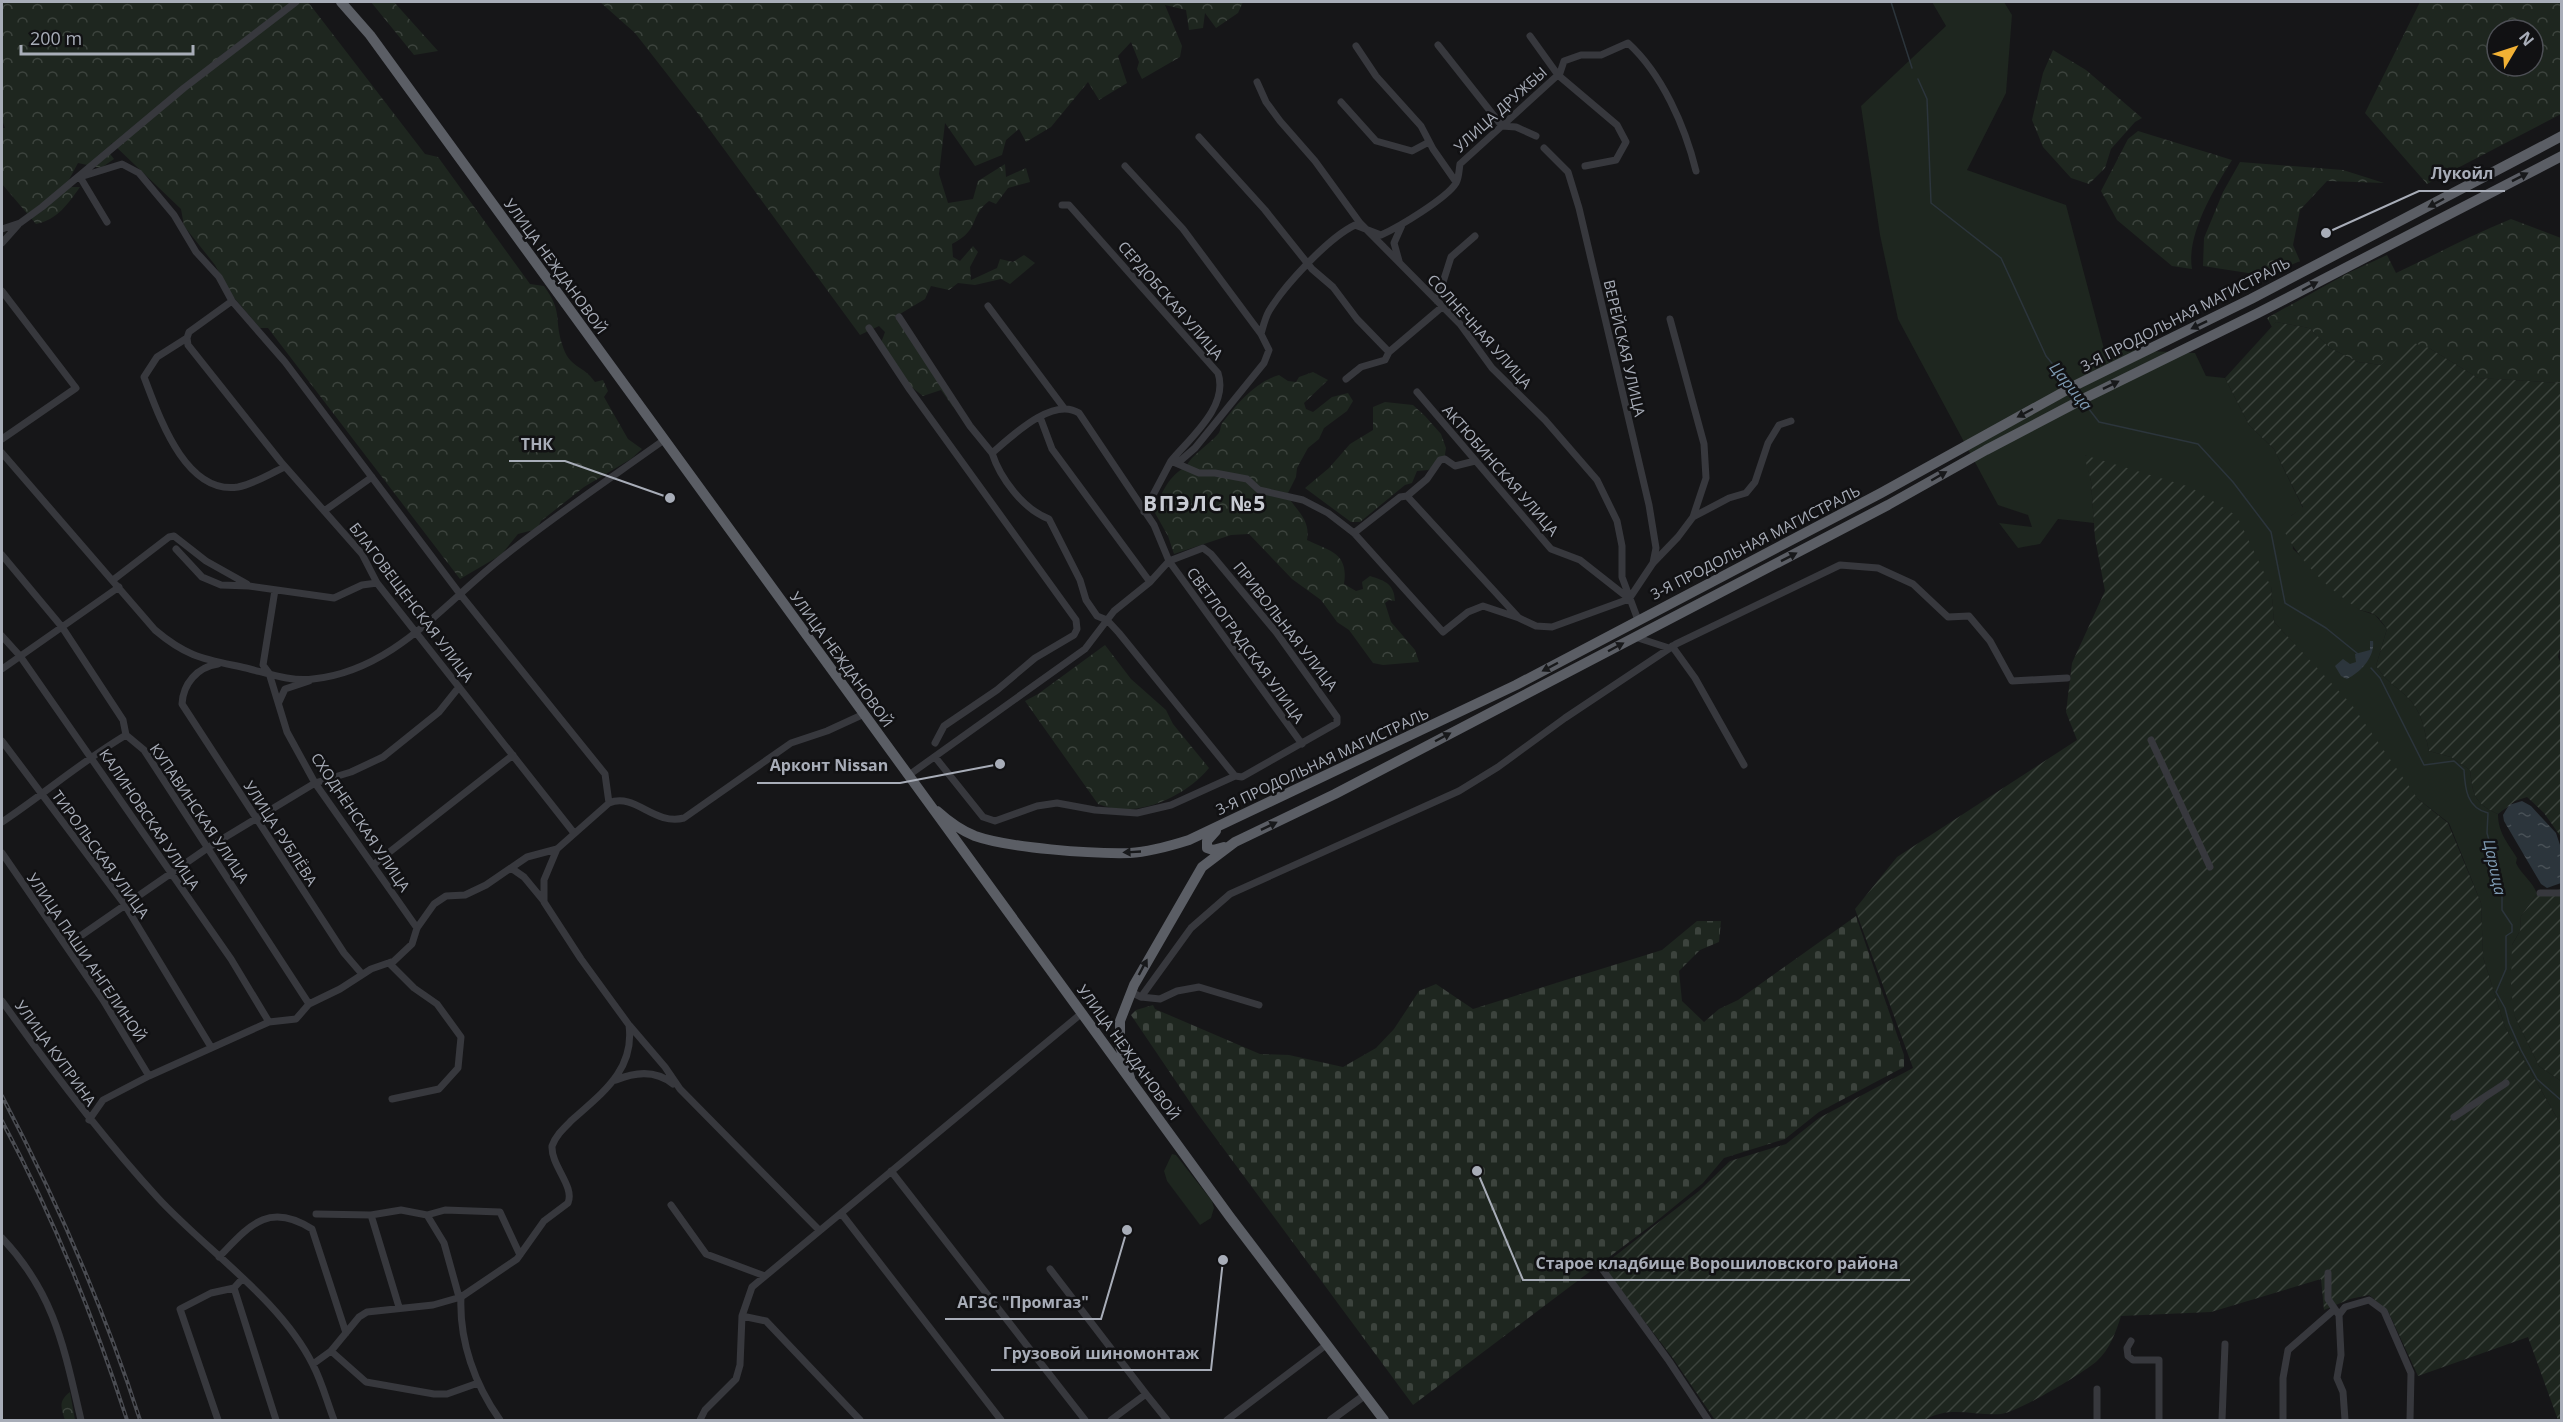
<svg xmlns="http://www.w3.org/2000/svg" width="2563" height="1422" font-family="'Open Sans',sans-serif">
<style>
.green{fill:#1e261f}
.forest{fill:url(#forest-crowns);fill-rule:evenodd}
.cemetery{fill:url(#cemetery-stones)}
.garden{fill:url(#garden-furrows)}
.water{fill:url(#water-ripples)}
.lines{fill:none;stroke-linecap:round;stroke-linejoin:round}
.stream{stroke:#2c353c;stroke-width:1.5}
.minor{stroke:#37383d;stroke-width:7}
.tertiary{stroke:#37383d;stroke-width:8}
.trunk{stroke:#5b5e65;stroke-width:10}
.rail-casing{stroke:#4a4c52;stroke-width:4}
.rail{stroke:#111113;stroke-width:1.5;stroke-dasharray:4.5;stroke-linecap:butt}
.oneway{fill:#18191b}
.labels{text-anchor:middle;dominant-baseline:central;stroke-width:5;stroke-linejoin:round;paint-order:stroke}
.street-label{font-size:15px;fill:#a8adb8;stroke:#111113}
.water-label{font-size:16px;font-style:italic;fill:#7f9bb3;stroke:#111113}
.district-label{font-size:21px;font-weight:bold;letter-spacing:1.5px;fill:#c9ccd4;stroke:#111113}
.leader{fill:none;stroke:#a8adb8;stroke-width:2}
.callout-dot{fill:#a8adb8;stroke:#111113;stroke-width:2}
.callout-label{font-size:16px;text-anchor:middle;font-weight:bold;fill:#a8adb8;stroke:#111113;stroke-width:5;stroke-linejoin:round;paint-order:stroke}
</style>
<defs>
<pattern id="forest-crowns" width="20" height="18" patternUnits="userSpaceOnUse" patternTransform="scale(1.5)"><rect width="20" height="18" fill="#1e261f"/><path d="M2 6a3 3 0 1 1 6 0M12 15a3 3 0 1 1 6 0" fill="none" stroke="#3c433d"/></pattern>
<pattern id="cemetery-stones" width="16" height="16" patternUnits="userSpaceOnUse" patternTransform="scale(1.5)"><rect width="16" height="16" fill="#1e261f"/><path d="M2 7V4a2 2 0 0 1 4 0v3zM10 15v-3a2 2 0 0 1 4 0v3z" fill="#3c433d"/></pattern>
<pattern id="garden-furrows" width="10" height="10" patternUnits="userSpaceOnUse" patternTransform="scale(1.5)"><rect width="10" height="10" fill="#1e261f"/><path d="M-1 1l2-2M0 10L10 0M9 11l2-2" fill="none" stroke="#3c433d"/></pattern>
<pattern id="water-ripples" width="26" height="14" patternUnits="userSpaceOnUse" patternTransform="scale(1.5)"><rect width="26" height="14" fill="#2c353c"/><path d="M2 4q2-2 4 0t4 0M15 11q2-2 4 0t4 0" fill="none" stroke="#485056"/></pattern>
</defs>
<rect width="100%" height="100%" fill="#161618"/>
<path class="green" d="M1932,2H2004L2012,15L2006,93L1967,170L2066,205L2104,349L2195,353L2206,376L2225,378L2249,425L2274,449L2303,508L2291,516L2293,549L2360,610L2375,615L2387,629L2376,666C2389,685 2396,685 2409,699C2423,713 2425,733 2429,751L2451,757L2470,770C2473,795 2474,803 2498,814C2498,833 2508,843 2517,858L2516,863C2521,874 2534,883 2537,894L2521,916L2520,931L2512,945L2515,1017L2539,1066L2561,1081V1125L2505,1027L2483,957L2481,903L2449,823L2418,799L2310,661L2274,622L2271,587L2085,455L2091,481L2094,523L2058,519L2040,544L2018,548L1999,523L2032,527L2028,515L1998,505L1898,319L1880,235L1861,106L1946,26Z
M1172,1154L1176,1155L1212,1201L1214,1208L1211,1218L1200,1225L1167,1181L1164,1171Z"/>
<path class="forest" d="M2,2H308L425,154L438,157L530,284L544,286C563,312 554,318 562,344C569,369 583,364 595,382L603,380L608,391L604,397L628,439L642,449L631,459L584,487L541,521L537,529L518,534L501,555L460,579L268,328H260L230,293L215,265L184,226L181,209L112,143L107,150L114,159L101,168L78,163L65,187H80C68,204 57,220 36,224L2,184V128H5L2,120Z
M371,2H394L438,51L414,55Z
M600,2H1250H1243L1238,13L1216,28L1205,13L1203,28L1189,30L1186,10L1165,5L1182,46L1180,57L1142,79L1137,69L1139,62L1131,42L1118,56L1127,83L1099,100L1088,82L1051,127L1026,142L1019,129L1006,140L1002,155L975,166L945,123L939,174L948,203L973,199L978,181L1005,164L1006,177L1026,168L1030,182L1008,188L996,204L989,201C968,218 981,229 952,244L953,257L960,261L973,246L978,252L970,267L971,280L997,268L1000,259L1013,262L1024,255L1035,263L1010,284L1001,279L975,285L958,283L949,290L931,286L925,299L895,317L957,403L953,407L941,390L923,396L910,386L881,343L885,332L879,326L860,335L699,115L635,33Z
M2420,2H2562L2561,114L2427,184L2365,113ZM2497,30H2533V66H2497Z
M2053,50L2086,70L2142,118L2135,122L2111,149L2105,168L2089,184L2071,178L2043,147L2032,120L2043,73Z
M2138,131L2232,160C2214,189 2186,235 2192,269L2172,266L2117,220L2101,191L2128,139Z
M2240,162L2343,170L2384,183L2327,181L2300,210L2293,245L2300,261L2267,276L2203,266L2204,238L2223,192Z
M2511,219L2561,238V383L2478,378L2429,348L2381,365L2358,362L2330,348L2309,328L2276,322L2272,327L2267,318L2348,273L2387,255L2396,273C2435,255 2471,235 2511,219Z
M1313,372L1328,380L1304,403L1306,409L1313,412L1332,397L1348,393L1353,401L1347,411L1324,428L1319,439L1308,448L1297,468L1296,477L1287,495C1296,510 1311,520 1307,540C1330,551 1349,553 1344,584L1356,591L1363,589L1362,582L1370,576C1386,581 1394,584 1395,601L1389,600L1385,603L1391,622L1415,650L1419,662L1383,665L1373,663L1349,630L1337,622L1321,600L1292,579L1249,534L1231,535L1174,554L1168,536L1155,513C1159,496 1169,475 1186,467C1191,455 1209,445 1218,434C1221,431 1220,425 1223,422C1237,404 1255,382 1279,375L1288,381L1296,382L1299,377Z
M1385,402L1413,405L1425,416L1441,434L1446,448L1444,461L1428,470L1417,471L1412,483L1405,485L1360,522H1351L1305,488L1329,468L1350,444L1373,430V407Z
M1105,645L1131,679L1166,710L1173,724L1209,768C1185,797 1136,820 1098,804L1025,701L1038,694Z
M70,1392L75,1420H65C61,1408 58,1401 70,1392Z"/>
<path class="cemetery" d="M1856,916L1904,1055V1067L1819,1112L1785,1139L1724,1158L1703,1183L1653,1224L1413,1405L1198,1114L1131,1015L1136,1010L1153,1005L1155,1009L1260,1054L1289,1055L1343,1067L1376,1048L1394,1029L1419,991L1436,984L1473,1009L1662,950L1697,921H1721L1719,942L1700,950L1679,971L1682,1001L1704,1022L1719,1009L1738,1000Z"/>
<path class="garden" d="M2276,322L2309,328L2330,348L2358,362L2381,365L2408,341L2429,348L2478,378L2561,383L2562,641L2558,657L2562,665L2561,837L2544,813L2527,797L2515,801L2498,814C2474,803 2473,795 2470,770L2451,757L2429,751C2425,733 2423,713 2409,699C2396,685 2389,685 2376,666L2387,629C2383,624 2379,617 2375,615C2369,611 2362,612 2357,608C2325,586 2300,562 2282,527L2291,516L2303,507L2274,449L2249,425L2225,378Z
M2084,455L2190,487L2237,516L2271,587L2274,622L2352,705L2418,799L2448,823L2481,903L2483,957L2505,1027L2561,1125V1420H2558L2528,1337L2418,1376L2388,1311L2369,1295L2350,1299L2324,1310L2321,1279L2211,1312L2121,1316C2116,1332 2110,1349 2097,1361C2085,1372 2017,1413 2001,1414C1975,1416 1949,1405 1925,1420H1715L1672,1357L1602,1266L1699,1191L1730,1161L1786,1144L1819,1118L1913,1068L1855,909L1897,857L2077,740L2066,712L2072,663L2105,591L2095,538L2091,481Z
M2561,889V1081L2539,1066L2515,1017L2511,989L2512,945L2520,931L2521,916L2537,894Z"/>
<path class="water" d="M2370,641H2373C2375,657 2361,672 2347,679L2341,676L2335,666L2343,659L2350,664L2356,662L2355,654L2370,650Z
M2522,801L2531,806L2556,833L2561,848V883L2547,888L2541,884L2504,821L2503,815L2509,805Z"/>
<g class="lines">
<path class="stream" d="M1891,2L1912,68
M1918,79L1927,99L1931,203L2001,258L2046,356L2069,384
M2085,404L2099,422L2198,444L2233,482L2271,532L2285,603L2326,628L2358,654
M2371,668L2380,678L2424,765L2454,761L2464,770C2465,789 2467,808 2488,813L2487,833L2502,888V910L2512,925V932L2506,936V969L2496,992L2505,1008L2509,1023L2521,1050L2537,1079L2562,1101"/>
<path class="minor" d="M1530,36L1558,75L1617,125L1626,142L1616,160L1585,166
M1438,45L1502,126L1516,127L1536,136
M1356,46L1376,76L1421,126L1433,149L1456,182
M1257,82L1266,102L1280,121L1315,161L1360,223L1460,324L1492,368L1545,420L1597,480L1617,521L1622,546V577L1638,620
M1341,102L1376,141L1412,151L1429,142
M1199,137L1265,210L1312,269L1333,287L1357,319L1389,352
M1544,148L1568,172L1579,208L1649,505L1656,548L1653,563
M1125,166L1183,229L1261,334
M1062,205H1069L1218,373C1229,406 1191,437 1171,461L1199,473H1215L1247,479L1259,490L1303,500L1328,513L1354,533L1443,632L1468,612L1483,606L1519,618
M2,229L20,223L42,207L184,88L296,2
M2,243L18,225
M1399,261L1394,243L1402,225
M2,291L76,388L2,439
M232,301L189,332L187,338L188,345L281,462L362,554L377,583L574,833
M1437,301L1451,257L1475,236
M988,306L1064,408
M899,317L970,426L992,453C1012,436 1053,396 1079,413L1154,525L1169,561L1150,582L1114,611L1085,649L909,775
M1670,319L1704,444L1706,478L1693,517
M869,328L910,390L1076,620L1077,629L1074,635L1035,658L997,690L944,726L935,743
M187,338L157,357L144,377C159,416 185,495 238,487C254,484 271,473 285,467
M1346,379L1361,367L1385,360L1389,352L1442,307
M1417,392L1551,549L1580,560L1627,597
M1040,417L1052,449L1150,582
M2,453L155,630C188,658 205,659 246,668C267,673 291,682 313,679C391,671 441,607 498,561C551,518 608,480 664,440
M992,453C1000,478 1023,509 1049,519L1080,580L1086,600L1097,616L1107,620L1119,633L1235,776L1242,777L1337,723V717L1276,632L1211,554L1203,548L1169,561L1302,744
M1407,496L1427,479L1440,460L1445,459L1455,466L1475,461
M324,511L372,477
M1144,512L1171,461H1180L1195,448L1264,363L1269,350L1261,334C1263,327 1265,318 1269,311C1284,286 1328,238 1355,225L1381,235C1399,227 1447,198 1456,183C1459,178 1459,169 1460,164L1560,73L1564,61L1581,55H1601L1628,43C1662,74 1685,126 1696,171
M1354,533L1400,497L1407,496L1519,618L1536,626L1552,627L1629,599L1653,563L1678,537L1693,517L1729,498L1746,493L1755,482L1768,443L1779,425L1791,421
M176,549L202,577L221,585L249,586L334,598L362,585L377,583
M2,555L62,627L123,720L126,735L144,750L309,1004
M113,580L169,537L174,536L206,561L247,584
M275,590L263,665L269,673L287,732L315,783L417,928
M2,636L20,656L231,959L269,1022
M1635,637L1669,648
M1672,646L1695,678L1744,765
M218,664C197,667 183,684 182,704L344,953L362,974
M2,669L119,587
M279,702L285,689L309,681
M2151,740L2210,867
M2,741L125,905L211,1047
M935,757L983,817L995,821L1037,806L1057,803L1095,810L1137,813L1171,805L1235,776
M609,803C635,792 654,826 684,818L791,743L827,731L864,714
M2,822C44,794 82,761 126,735
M2,853L103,1000L149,1076
M373,865L513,755
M511,868L524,877L543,900
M2540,893H2562
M66,946L209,847L315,783L351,772L383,757L439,712L459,687
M389,963L414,988L437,1004L461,1037L458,1068L439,1089L392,1099
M1131,992L1141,997L1160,999L1177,991L1199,987L1259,1005
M1141,997L1191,928L1230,894L1459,791L1498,767L1565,718L1676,644L1840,565L1878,568L1913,584L1948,617L1969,616L1990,641L2012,681L2067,678
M2,1001C51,1070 101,1136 158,1198C207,1251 281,1300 313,1365C322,1382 327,1402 334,1420
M630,1026L665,1067L680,1089L819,1230
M616,1080C635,1072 656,1070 673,1084
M2454,1117L2506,1083
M89,1120L103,1100L149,1076L269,1022L296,1019L309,1004L340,989L371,969L394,961L412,944L417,928L434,904L446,896L465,895L486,885L527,857L557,849L609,803L605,774L460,594L285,362L232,301L219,277L196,252L174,215L139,173L122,164L80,177L107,222
M891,1171L1085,1420
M671,1205L706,1254L765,1276
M841,1213L1001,1420
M316,1214L371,1215L399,1307
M371,1215L401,1210L427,1215L444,1243L459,1297
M427,1215L445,1210L500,1212L520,1255
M2,1238C55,1294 64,1348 81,1420
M219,1257C249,1226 268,1201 312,1229L346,1333
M1600,1266L1669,1361L1708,1420
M1050,1269L1146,1394
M2328,1273V1299L2339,1315L2341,1355L2337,1378L2343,1392L2345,1420
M242,1279L234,1288L276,1420
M461,1297C459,1341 475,1385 500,1420
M2339,1315L2345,1307L2369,1300L2384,1311L2411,1373L2410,1420
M742,1316L766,1321L860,1420
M2131,1341L2127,1348L2128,1356L2133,1360H2159V1420
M331,1351L366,1382L434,1394H447L478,1383
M313,1364L331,1351L359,1317L367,1312L433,1305L461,1297L517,1259L544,1221L568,1203C575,1186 551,1166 552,1146C556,1135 564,1128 572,1120C602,1093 635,1070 629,1025L581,959L544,902V880L557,849
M2097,1389V1420
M218,1420L180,1309L211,1293L234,1288
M700,1420L705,1410L736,1379L740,1365L742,1316L752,1287L1082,1013
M1111,1420L1146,1394L1167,1420
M1227,1420L1326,1345
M2222,1420L2225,1344
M2283,1420V1378L2288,1350L2335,1309"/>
<path class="tertiary" d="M1331,1420L1365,1395"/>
<path class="trunk" d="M341,2L370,35L1230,1217L1384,1420
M937,811C948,821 960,830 975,836C1009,848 1092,854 1130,853C1150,852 1170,846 1189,840L1516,685L1881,493L2076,385L2251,299L2562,136
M1216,831L1207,841V848L1213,850L1224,847
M1130,1078L1120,1046V1021L1134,985L1202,867L1235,842L1335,794L1888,505L1986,450L2085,398L2258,313L2562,156"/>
<defs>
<path id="rail" d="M2,1096C57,1201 104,1308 140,1420
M2,1121C53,1216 94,1318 127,1420"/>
</defs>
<use href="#rail" class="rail-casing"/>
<use href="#rail" class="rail"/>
</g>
<defs><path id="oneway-solid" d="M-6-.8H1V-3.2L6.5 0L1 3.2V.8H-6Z" transform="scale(1.5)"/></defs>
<g class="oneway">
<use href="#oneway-solid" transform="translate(2520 177) rotate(-27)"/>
<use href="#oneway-solid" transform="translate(2436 203) rotate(152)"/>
<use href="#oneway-solid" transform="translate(2310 286) rotate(-28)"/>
<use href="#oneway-solid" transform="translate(2199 325) rotate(154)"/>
<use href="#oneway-solid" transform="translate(2111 385) rotate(-26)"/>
<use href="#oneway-solid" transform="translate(2025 413) rotate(152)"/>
<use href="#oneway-solid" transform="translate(1939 476) rotate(-30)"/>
<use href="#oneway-solid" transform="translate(1789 557) rotate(-27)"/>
<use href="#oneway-solid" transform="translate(1616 647) rotate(-28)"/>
<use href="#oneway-solid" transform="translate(1550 667) rotate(152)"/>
<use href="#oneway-solid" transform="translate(1443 737) rotate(-28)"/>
<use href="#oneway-solid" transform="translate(1269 826) rotate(-26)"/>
<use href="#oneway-solid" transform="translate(1132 852) rotate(177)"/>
<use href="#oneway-solid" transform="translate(1143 967) rotate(-62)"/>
</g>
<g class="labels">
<g class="street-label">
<text transform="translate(1500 109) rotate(-42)">УЛИЦА ДРУЖБЫ</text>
<text transform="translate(556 266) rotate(54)">УЛИЦА НЕЖДАНОВОЙ</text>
<text transform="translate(1171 300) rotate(49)">СЕРДОБСКАЯ УЛИЦА</text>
<text transform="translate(2185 314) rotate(-27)">3-Я ПРОДОЛЬНАЯ МАГИСТРАЛЬ</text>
<text transform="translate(1480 331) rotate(48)">СОЛНЕЧНАЯ УЛИЦА</text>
<text transform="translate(1625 348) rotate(77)">ВЕРЕЙСКАЯ УЛИЦА</text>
<text transform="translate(1501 470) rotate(49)">АКТЮБИНСКАЯ УЛИЦА</text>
<text transform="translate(1755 542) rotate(-27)">3-Я ПРОДОЛЬНАЯ МАГИСТРАЛЬ</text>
<text transform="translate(412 602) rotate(53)">БЛАГОВЕЩЕНСКАЯ УЛИЦА</text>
<text transform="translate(1286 626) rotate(52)">ПРИВОЛЬНАЯ УЛИЦА</text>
<text transform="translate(1246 645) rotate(54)">СВЕТЛОГРАДСКАЯ УЛИЦА</text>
<text transform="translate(842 659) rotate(54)">УЛИЦА НЕЖДАНОВОЙ</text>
<text transform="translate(1322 761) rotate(-25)">3-Я ПРОДОЛЬНАЯ МАГИСТРАЛЬ</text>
<text transform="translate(200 813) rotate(56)">КУПАВИНСКАЯ УЛИЦА</text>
<text transform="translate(150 819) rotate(56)">КАЛИНОВСКАЯ УЛИЦА</text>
<text transform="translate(361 822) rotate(56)">СХОДНЕНСКАЯ УЛИЦА</text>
<text transform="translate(281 833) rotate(57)">УЛИЦА РУБЛЁВА</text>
<text transform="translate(101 854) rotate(54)">ТИРОЛЬСКАЯ УЛИЦА</text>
<text transform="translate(87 957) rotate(56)">УЛИЦА ПАШИ АНГЕЛИНОЙ</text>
<text transform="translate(1129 1052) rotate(54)">УЛИЦА НЕЖДАНОВОЙ</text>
<text transform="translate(56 1053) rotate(54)">УЛИЦА КУПРИНА</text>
</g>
<g class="water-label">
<text transform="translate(2071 386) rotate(51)">Царица</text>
<text transform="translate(2495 867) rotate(78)">Царица</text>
</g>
<g class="district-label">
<text x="1205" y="503">ВПЭЛС №5</text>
</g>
</g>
<path class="leader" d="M2326 233L2419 191H2505M670 498L565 461H509M1000 764L900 783H757M1477 1171L1523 1280H1910M1127 1230L1101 1319H945M1223 1260L1211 1370H991"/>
<g class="callout-dot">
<circle cx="2326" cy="233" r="6"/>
<circle cx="670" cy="498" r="6"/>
<circle cx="1000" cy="764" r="6"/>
<circle cx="1477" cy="1171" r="6"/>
<circle cx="1127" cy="1230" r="6"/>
<circle cx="1223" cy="1260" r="6"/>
</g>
<g class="callout-label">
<text x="2462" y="179">Лукойл</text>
<text x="537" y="450">ТНК</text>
<text x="829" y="771">Арконт Nissan</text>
<text x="1717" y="1269">Старое кладбище Ворошиловского района</text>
<text x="1023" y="1308">АГЗС "Промгаз"</text>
<text x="1101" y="1359">Грузовой шиномонтаж</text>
</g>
<rect width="2563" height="1422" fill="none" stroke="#a8adb8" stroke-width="6"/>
<g transform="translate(2515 48) rotate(51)"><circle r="28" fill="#111113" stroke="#4d4f55" stroke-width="1.5"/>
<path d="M0-4.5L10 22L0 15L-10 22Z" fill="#f2b134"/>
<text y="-9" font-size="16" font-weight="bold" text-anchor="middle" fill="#a8adb8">N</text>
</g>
<path d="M21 45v9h172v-9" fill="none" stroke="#a8adb8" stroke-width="3"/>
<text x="30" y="45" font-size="18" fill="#a8adb8" stroke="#111113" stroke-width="4.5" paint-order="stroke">200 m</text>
</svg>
